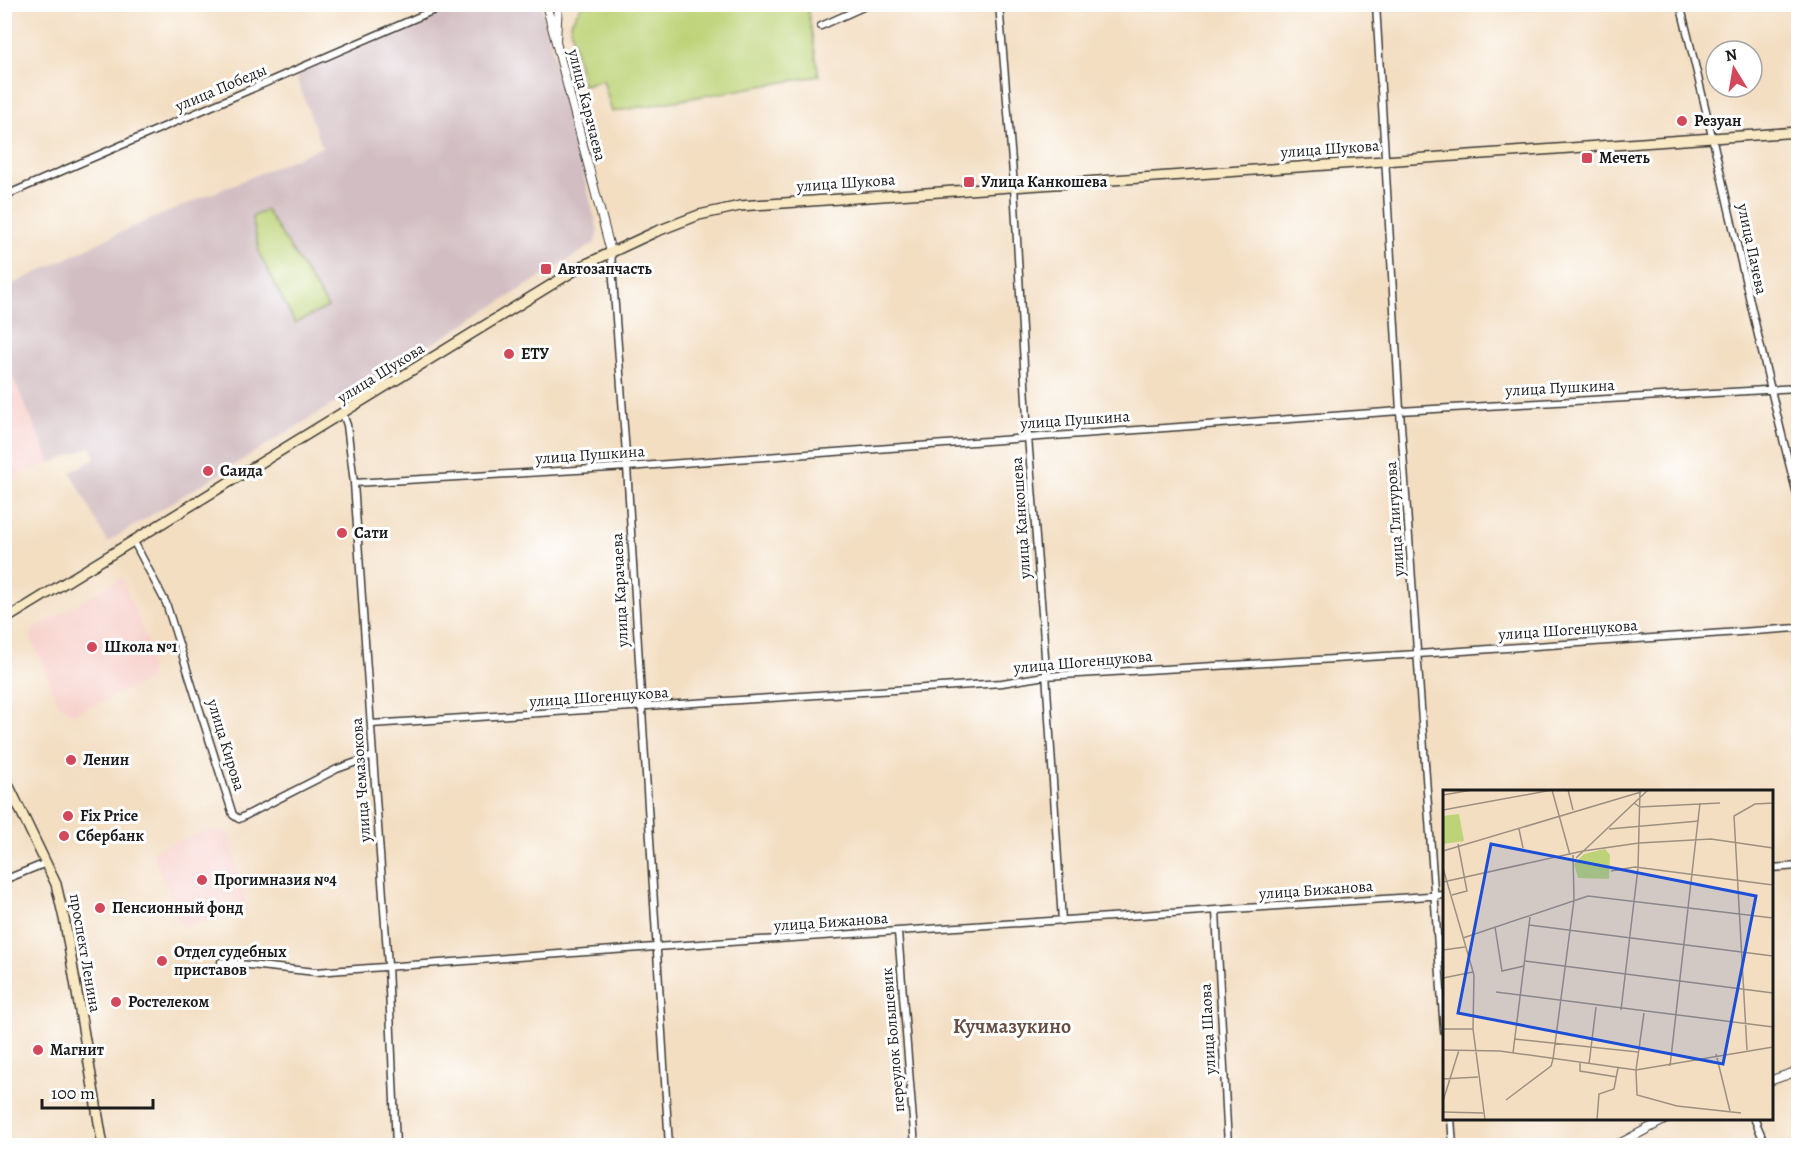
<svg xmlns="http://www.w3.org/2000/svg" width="1803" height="1150" font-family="Alegreya,serif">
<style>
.built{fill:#f7d0cb}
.industrial{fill:#d2bec2;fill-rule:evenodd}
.green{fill:#bdd377;stroke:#6c784a;stroke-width:1.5}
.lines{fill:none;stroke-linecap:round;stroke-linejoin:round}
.minor-casing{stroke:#3c3935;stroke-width:9}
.tertiary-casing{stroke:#3c3935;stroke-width:10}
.secondary-casing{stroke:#3c3935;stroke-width:12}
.minor{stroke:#fff;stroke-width:6}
.tertiary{stroke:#fff;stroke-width:8}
.secondary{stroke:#f8e8c3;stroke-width:9}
.poi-dot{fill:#d1495b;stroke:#fff;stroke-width:2}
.labels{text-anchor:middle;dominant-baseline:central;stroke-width:6;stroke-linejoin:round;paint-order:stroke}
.street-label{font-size:16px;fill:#1c1c1c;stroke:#fff}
.poi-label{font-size:16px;font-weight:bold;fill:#1c1c1c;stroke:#fff;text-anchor:start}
.quarter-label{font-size:20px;font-weight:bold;fill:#674e42;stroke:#fff}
.inset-road{fill:none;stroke:#9d9080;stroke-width:1.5}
.view{fill:#1d4ed8;fill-opacity:0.15;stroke:#1d4ed8;stroke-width:3}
.inset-edge{fill:none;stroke:#1c1c1c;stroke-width:3}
</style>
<rect width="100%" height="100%" fill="#fff"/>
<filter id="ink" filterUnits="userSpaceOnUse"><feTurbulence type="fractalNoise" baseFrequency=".0167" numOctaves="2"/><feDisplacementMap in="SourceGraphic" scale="12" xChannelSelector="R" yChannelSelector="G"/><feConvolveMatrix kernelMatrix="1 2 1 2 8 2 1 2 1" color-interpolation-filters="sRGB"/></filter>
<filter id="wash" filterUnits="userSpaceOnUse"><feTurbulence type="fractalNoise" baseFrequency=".008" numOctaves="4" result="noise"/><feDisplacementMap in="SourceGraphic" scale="24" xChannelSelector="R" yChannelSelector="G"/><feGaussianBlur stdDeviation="1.35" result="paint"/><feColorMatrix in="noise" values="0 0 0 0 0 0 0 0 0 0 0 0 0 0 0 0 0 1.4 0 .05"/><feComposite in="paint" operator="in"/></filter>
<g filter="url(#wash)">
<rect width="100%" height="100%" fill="#f3dec2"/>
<path class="built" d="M11,373L51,463L5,481V376Z
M122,578L153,657L149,659L150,680L73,714L58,703L31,637L34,629Z
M208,830L216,832L228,830L248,910L182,928L152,851Z"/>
<path class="industrial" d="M460,5H541L598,231L595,243L460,327L107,542L71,472L95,459L91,447L51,463L11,373L5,376V288L119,233L322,147L295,74ZM267,210L327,307L296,323L253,217Z"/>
<path class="green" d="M582,5H807L819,76L612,112L603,80L583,85L570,24Z
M266,210L328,307L295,323L260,255L252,217Z"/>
</g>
<g filter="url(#ink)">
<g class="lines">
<defs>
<path id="minor" d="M999,4L1014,186L1028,437L1043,626L1062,921
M1376,4L1400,411L1444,1031
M1680,4C1722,169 1755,335 1798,498
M821,26L870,4
M4,196L448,4
M611,252L627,467L669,1146
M343,414L347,425L354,483L373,756L388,966L396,1146
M354,483L627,467L1400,411L1798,388
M133,540L166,603L233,815L239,819L337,769L373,756
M371,724L1002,683L1045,676L1418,654L1798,628
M1772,868L1798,866
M4,880L46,863
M1216,911L1228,1146
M898,932L915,1146
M221,962L316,972L655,947L1444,895
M1451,1118L1453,1146
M1754,1118L1766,1146"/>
<path id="tertiary" d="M546,4L611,252
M556,40L558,4
M1772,1080L1798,1071
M1615,1146L1668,1118"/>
<path id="secondary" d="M4,620L582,266L655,232L699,215L740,206L1798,132
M4,776L56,884L65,923L103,1146"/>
</defs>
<use href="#minor" class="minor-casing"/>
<use href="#tertiary" class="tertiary-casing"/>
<use href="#secondary" class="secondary-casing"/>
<use href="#minor" class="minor"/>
<use href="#tertiary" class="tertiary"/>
<use href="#secondary" class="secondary"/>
</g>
</g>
<g class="poi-dot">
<circle cx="1682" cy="121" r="6"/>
<rect x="1581" y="152" width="12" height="12" rx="3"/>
<rect x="963" y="176" width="12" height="12" rx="3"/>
<rect x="540" y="263" width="12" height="12" rx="3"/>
<circle cx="509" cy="354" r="6"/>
<circle cx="208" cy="471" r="6"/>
<circle cx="342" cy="533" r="6"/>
<circle cx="92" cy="647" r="6"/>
<circle cx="71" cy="760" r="6"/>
<circle cx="68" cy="816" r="6"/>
<circle cx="64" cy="836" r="6"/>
<circle cx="202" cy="880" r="6"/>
<circle cx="100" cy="908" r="6"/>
<circle cx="162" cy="961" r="6"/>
<circle cx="116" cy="1002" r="6"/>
<circle cx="38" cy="1050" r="6"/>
</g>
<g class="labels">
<g class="street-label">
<text transform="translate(221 88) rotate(-23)">улица Победы</text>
<text transform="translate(587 105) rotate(76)">улица Карачаева</text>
<text transform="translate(1330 149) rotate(-4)">улица Шукова</text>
<text transform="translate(846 183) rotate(-4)">улица Шукова</text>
<text transform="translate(1752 249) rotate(78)">улица Пачева</text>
<text transform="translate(381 373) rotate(-32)">улица Шукова</text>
<text transform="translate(1560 388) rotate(-3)">улица Пушкина</text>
<text transform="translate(1075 420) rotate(-4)">улица Пушкина</text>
<text transform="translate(590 455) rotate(-4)">улица Пушкина</text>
<text transform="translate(1021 518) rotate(-94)">улица Канкошева</text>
<text transform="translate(1395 519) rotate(-94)">улица Тлигурова</text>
<text transform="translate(620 590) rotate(-93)">улица Карачаева</text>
<text transform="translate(1568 630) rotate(-4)">улица Шогенцукова</text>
<text transform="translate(1083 662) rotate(-5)">улица Шогенцукова</text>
<text transform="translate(599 697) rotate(-4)">улица Шогенцукова</text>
<text transform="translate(226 745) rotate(73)">улица Кирова</text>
<text transform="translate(361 780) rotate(-94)">улица Чемазокова</text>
<text transform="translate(1316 890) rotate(-4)">улица Бижанова</text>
<text transform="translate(831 922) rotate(-4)">улица Бижанова</text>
<text transform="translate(85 953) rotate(80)">проспект Ленина</text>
<text transform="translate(1208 1029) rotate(-93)">улица Шаова</text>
<text transform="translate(893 1040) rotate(-95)">переулок Большевик</text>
</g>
<g class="poi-label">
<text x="1694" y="121">Резуан</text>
<text x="1599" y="158">Мечеть</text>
<text x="981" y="182">Улица Канкошева</text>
<text x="558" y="269">Автозапчасть</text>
<text x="521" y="354">ЕТУ</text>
<text x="220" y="471">Саида</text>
<text x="354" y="533">Сати</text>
<text x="104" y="647">Школа №1</text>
<text x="83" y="760">Ленин</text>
<text x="80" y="816">Fix Price</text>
<text x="76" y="836">Сбербанк</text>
<text x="214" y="880">Прогимназия №4</text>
<text x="112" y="908">Пенсионный фонд</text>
<text x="174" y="952">Отдел судебных<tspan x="174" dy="18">приставов</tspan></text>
<text x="128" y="1002">Ростелеком</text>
<text x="50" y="1050">Магнит</text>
</g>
<g class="quarter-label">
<text x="1012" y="1026">Кучмазукино</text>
</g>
</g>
<g transform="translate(1443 790)">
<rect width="330" height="330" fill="#f3dec2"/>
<path d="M16,24L21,51L0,54V26ZM162,59L167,65L166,89L135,88L131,74L141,64Z" fill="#bdd377"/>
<path class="inset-road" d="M109,0L127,65M125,0L130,20M0,5L29,0M191,13L197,17L277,13M0,20L109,0M76,39L80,58M166,39L256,31M0,61L198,2M133,68L205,0M0,78L31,185L30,239L42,330M168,81L192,77L330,95M0,92L140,61L196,53L268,49L330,58M9,105L24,101L15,54M86,135L330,166M52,137L59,181L81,176M20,148L145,106L330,128M0,160L22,157M82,171L330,203M0,188L30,182M53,202L330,237M178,220L195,78L197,0M201,223L193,280L194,305L234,316L298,323M0,239H30M71,249L195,262M0,260L57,261L193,280L330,257M304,260L291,26L312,14L330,13M70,263L87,127M273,264L287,321M137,273V281L174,287M146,274L153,217M227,276L257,13M0,289L35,287M63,310L108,276L110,269L131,110L130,65M0,311L16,260M0,322L40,323M154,330L156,304L171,299L175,278M330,330V241"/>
<path class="view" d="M48,54L313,106L280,274L15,223Z"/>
<rect width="330" height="330" class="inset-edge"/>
</g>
<rect width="1803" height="1150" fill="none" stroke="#fff" stroke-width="24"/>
<g transform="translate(1734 69) rotate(349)"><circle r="28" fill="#ffffff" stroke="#a4a4a4" stroke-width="1.5"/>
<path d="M0-4.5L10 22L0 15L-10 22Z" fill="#d1495b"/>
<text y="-9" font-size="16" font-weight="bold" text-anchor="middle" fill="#1c1c1c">N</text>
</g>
<path d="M42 1099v9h111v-9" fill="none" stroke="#1c1c1c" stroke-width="3"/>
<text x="51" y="1099" font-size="18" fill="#1c1c1c" stroke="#ffffff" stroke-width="4.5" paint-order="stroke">100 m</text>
</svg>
